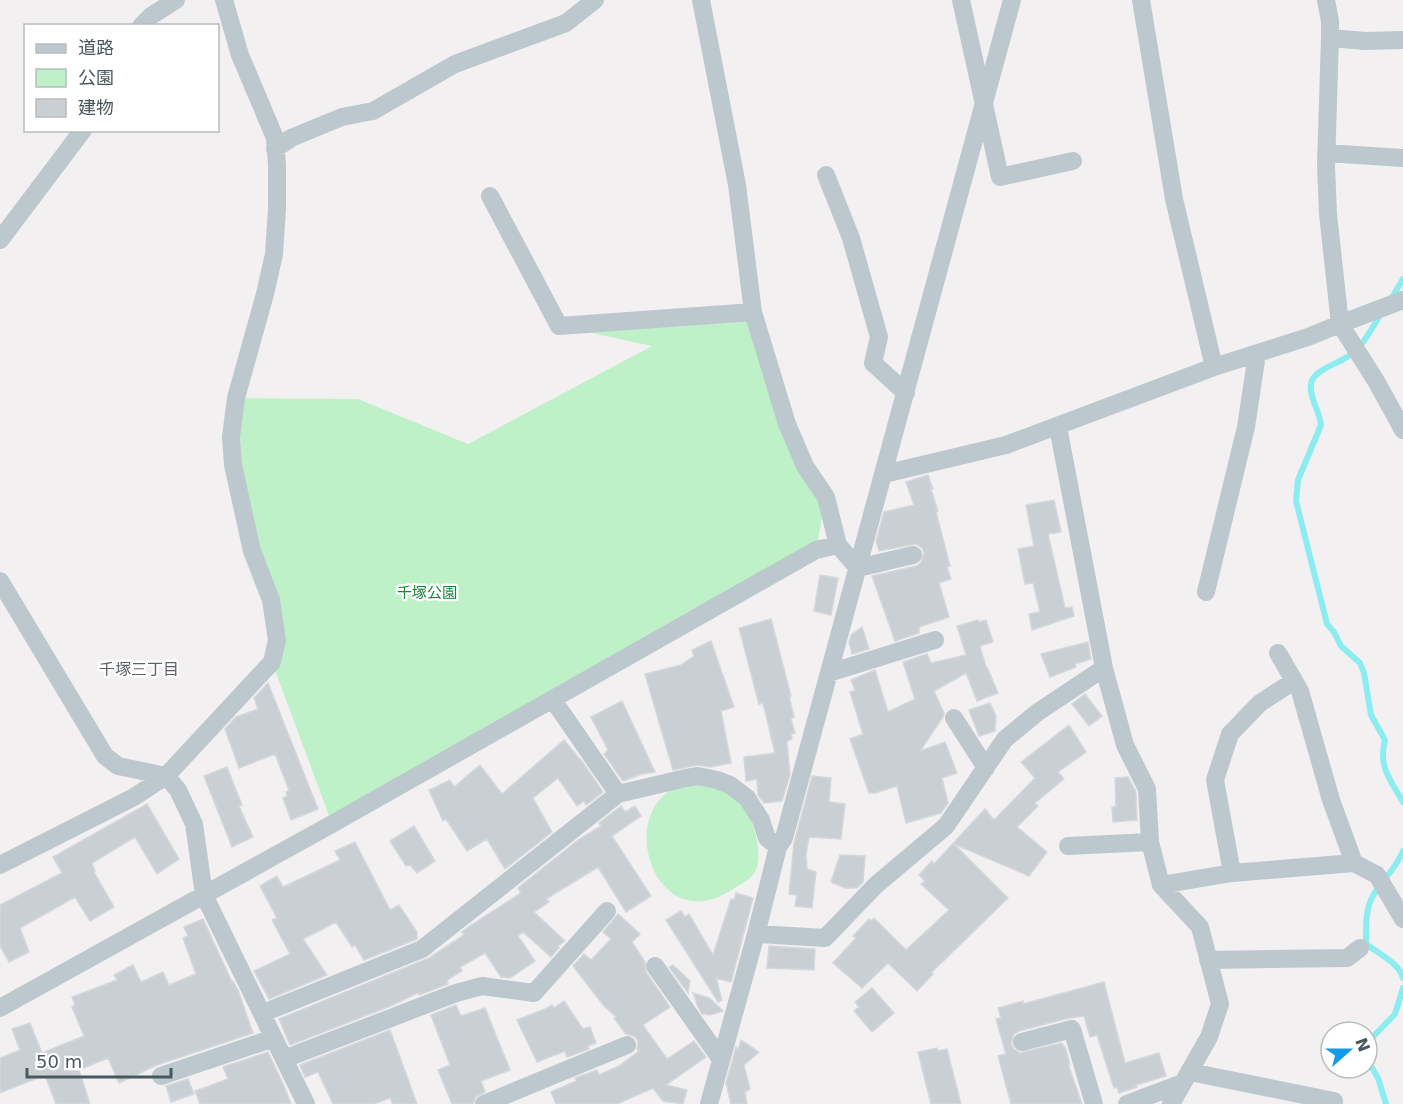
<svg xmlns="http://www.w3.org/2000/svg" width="1403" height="1104" font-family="'DejaVu Sans','Noto Sans JP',sans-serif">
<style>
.green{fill:#bff1c8}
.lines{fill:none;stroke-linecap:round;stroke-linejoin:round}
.stream{stroke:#8bedef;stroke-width:6}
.building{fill:#cacfd3;stroke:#d4d8dc;stroke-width:1.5}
.minor{stroke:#bcc8cd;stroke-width:18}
.labels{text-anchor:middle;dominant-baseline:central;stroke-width:4.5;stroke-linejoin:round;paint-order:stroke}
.park-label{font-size:15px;fill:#158437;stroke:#fff}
.neighbourhood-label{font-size:16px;fill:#5d6266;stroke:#fff}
</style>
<rect width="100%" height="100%" fill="#f3f0f1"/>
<path class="green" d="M753,312L787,424L826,497L816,550L332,824L272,662L277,640L243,514L236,398L358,399L468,444L652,346L559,326Z
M704,781C712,784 722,785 730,790C749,800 769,859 752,876C747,881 739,885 733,889C654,942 613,809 681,785C688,783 696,783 704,781Z"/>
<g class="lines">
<path class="stream" d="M1391,299L1403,279
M1382,312C1372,328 1363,347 1347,357C1337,364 1313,370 1311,384C1309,398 1320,412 1321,425L1298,480L1296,501L1327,624L1334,632L1341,646L1360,663L1364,673L1371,715L1385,740C1378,767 1390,779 1403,802
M1403,851C1396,869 1382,880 1373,896C1365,909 1366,929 1366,944C1378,953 1400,964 1403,978
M1367,1043L1395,1014L1403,988
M1367,1059L1378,1078L1386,1104"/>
</g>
<path class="building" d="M928,475L933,489L931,490L938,511L936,512L950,566L947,567L951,579L939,583L949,617L919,627V633L895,641L872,576L916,566L921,563L924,553L922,548L916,544L879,551L876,541L884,512L914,505L906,482Z
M1054,500L1061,532L1048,534L1065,608L1072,607L1074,616L1032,630L1029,614L1040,612L1033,583L1025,584L1018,549L1034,546L1026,505Z
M820,575L838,578L831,615L814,611Z
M771,619L791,696H789L794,717L791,719L795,733L791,734L792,739L787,741L790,775L782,801L764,803L758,795L757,779L746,781L744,757L775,753L763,703L759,704L739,628Z
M978,620L979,622L986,620L993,642L980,646L986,667H987L998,693L977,701L966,673L934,691L944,713L943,717L920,751L945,742L957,773L942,778L948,803L941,813L906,823L897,786L875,793H869L850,739L863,734L850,692L855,690L851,680L875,670L888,712L915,699L903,662L927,654L931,663L966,655L957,626Z
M862,627L869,649L852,654L849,642L851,635Z
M711,641L734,707L721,711L731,763L711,767L697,765L673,770L645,674L681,665L694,656L692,650Z
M1088,642L1091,659L1075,664L1076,667L1050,677L1041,654Z
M268,683L318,809L291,820L283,798L287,796L286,792L289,790L275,754L239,768L225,729L236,717L258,709L254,698Z
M1085,694L1102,716L1089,726L1072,704Z
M622,701L655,772L642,774L623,781L604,754L608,750L591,717Z
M990,703L996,716L995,731L979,736L969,710Z
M1069,725L1086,752L1058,772L1064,779L1035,803L1038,806L1017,827L1047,852L1029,876L954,844L1008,898L931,973L933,974L917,991L888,963L862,988L833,963L856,938L853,936L869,919L871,921L874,918L906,950L949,910L921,884L925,881L919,875L932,861L934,864L985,809L994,820L1035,778L1021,762Z
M564,740L584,764L603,792L586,805L584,801L577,806L558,778L533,798L552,832L505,869L487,839L467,851L446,819L443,821L429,790L450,780L454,787L480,765L502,794Z
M227,767L242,805L239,806L253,837L232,847L204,776Z
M812,776L831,778L829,802L845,804L841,839L809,837L806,854L807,869L816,872L812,908L795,906L797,895L789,894L794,843Z
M1128,777L1136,792L1137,820L1113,822L1112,807L1116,806L1115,778Z
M147,804L179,859L157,874L135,837L92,863L95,871L94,872L114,907L90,921L75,897L20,928L29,952L9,962L0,946V905L62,873L53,857Z
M621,806L625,812L635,806L641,816L612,836L651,896L626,912L598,867L546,899L549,902L534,912L565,941L558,946L559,948L551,957L523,932L518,936L535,961L510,978L501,977L485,953L460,967L462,971L447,980L448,984L419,995L418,993L388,1007L290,1045L279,1019L429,958L464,935L462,932L468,927L521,893L518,888L578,840L601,826L599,823Z
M414,826L435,861L417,873L410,865L406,866L390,841Z
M355,842L390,910L399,905L417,932V939L364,960L355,945L352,947L336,922L303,939L327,975L269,999L254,971L290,954L272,920L277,918L260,886L277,876L283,887L340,860L335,851Z
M840,855L865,856L863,882L857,888H845L831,882Z
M736,893L753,898L731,982L716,978L722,1000L718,1002L666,920L681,911L685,917L689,914L713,955L731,899L734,900Z
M618,914L640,934L632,942L645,962L646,972L670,1007L643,1025L667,1059L694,1041L706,1057L666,1085L687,1090L683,1104L663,1101L653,1088L617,1104H556L551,1092L576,1081L575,1078L597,1070L599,1075L619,1066L639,1051L637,1049L638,1041L634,1036L626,1034L614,1018L616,1017L604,1006L573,966L584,954L591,960L611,939L603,932Z
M203,919L232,982L233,981L238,990L253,1033L157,1065L119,1083L108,1058L79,1070L90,1104H56L45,1075L0,1093V1058L20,1050L12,1029L30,1023L42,1053L84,1036L72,1007L75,1005L72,997L117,980L114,975L133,965L141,982L163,972L169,985L196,974L183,938L188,936L184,927Z
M769,946L815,949L814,970L767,968Z
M673,965L690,981L688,993L669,967Z
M1104,982L1125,1063L1159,1053L1166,1076L1136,1085L1137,1087L1119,1093L1117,1087L1114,1088L1097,1035L1090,1037L1084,1016L1069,1018L1019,1031L1014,1034L1011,1044L1014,1049L1020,1053L1061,1043L1065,1047L1070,1064H1068L1082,1104H1011L998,1056L1006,1054L996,1019L1001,1018L998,1008L1023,1001V1004Z
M872,988L894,1013L872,1032L854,1011L859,1007L855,1002Z
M693,993L709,998L723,1011L710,1015L702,1014L698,1007Z
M564,1001L583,1029L590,1027L596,1043L588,1046L589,1049L567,1057L565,1051L537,1062L517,1020L545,1009L552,1005L554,1008Z
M456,1005L461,1016L485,1008L510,1070L481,1081L485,1092L476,1097L473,1104H452L438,1070L450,1065L431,1015Z
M390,1030L417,1104H393L390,1098L374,1104H333L318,1072L305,1077L300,1065Z
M741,1040L759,1052L744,1065L750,1089L745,1092L747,1104H731L726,1083L736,1047L738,1050Z
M937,1048L938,1051L947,1049L961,1104H931L918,1052Z
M268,1052L284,1086L291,1104H200L195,1091L228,1079L223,1067Z
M188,1079L194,1094L171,1102L166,1086Z"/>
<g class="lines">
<path class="minor" d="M701,0L737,185L753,312L787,424L805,466L826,497L838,545L858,568L913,555
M961,0L1000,177L1073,161
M1141,0L1174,199L1214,367
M1326,0L1330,21V38L1326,166L1328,214L1340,324L1403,300
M141,26L151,16L176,0
M1330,38L1365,41L1403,40
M275,149L291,138L342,117L373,111L455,64L566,23L595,0
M1326,153L1403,158
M826,175L851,238L879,337L873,363L906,393
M490,196L559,326L753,312
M0,240L83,130
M1058,427L1104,668L1125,745L1147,789L1150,842L1161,885L1200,927L1220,1004L1209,1037L1171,1104
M884,474L1006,445L1214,367L1308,337L1340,324L1376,381L1403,430
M0,581L105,756L118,766L166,776L178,790L194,824L204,895L306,1104
M1206,592L1246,427L1257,354
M1278,653L1300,691L1331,800L1354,863
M829,673L935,640
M553,700L618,794
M954,718L986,768
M1068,846L1150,842
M0,865L134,797L166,776L272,662L277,640L271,600L252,551L233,465L231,437L236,398L265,294L274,254L277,209V165L275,138L240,55L224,0
M1232,873L1215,780L1230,734L1260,703L1294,681
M1161,885L1232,873L1354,863L1377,875L1403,919
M756,934L825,938L876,885L946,826L1005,739L1038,712L1104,668
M1208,960L1347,958L1360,948
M655,966L720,1058
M0,1008L332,824L816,550L838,545
M263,1013L422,949L618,794L686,778L698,776L717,780L730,785L747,798L761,820L767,838L778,847
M1022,1042L1072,1029L1094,1104
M284,1059L456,993L482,986L534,993L607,911
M1190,1072L1334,1101
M161,1076L274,1038
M484,1104L627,1045
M709,1104L756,934L778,847L784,838L1012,0
M1127,1104L1183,1083"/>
</g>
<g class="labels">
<g class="park-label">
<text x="427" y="593">千塚公園</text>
</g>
<g class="neighbourhood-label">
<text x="139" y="669">千塚三丁目</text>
</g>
</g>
<rect x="24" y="24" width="195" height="108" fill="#ffffff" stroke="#b6bcbf" stroke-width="1.5"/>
<rect x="36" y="44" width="30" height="9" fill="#bcc8cd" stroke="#b6bcbf" stroke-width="1.5"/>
<text x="78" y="54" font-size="18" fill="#48585f">道路</text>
<rect x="36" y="69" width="30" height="18" fill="#bff1c8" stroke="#b6bcbf" stroke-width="1.5"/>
<text x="78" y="84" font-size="18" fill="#48585f">公園</text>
<rect x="36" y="99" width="30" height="18" fill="#cacfd3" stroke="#b6bcbf" stroke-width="1.5"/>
<text x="78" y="114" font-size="18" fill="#48585f">建物</text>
<g transform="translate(1349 1050) rotate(69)"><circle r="28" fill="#ffffff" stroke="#b6bcbf" stroke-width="1.5"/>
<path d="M0-4.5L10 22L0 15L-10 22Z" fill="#149ae9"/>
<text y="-9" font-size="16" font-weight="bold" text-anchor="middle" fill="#48585f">N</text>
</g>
<path d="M27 1068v9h144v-9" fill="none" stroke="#48585f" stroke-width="3"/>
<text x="36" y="1068" font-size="18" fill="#48585f" stroke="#ffffff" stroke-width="4.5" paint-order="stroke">50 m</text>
</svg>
